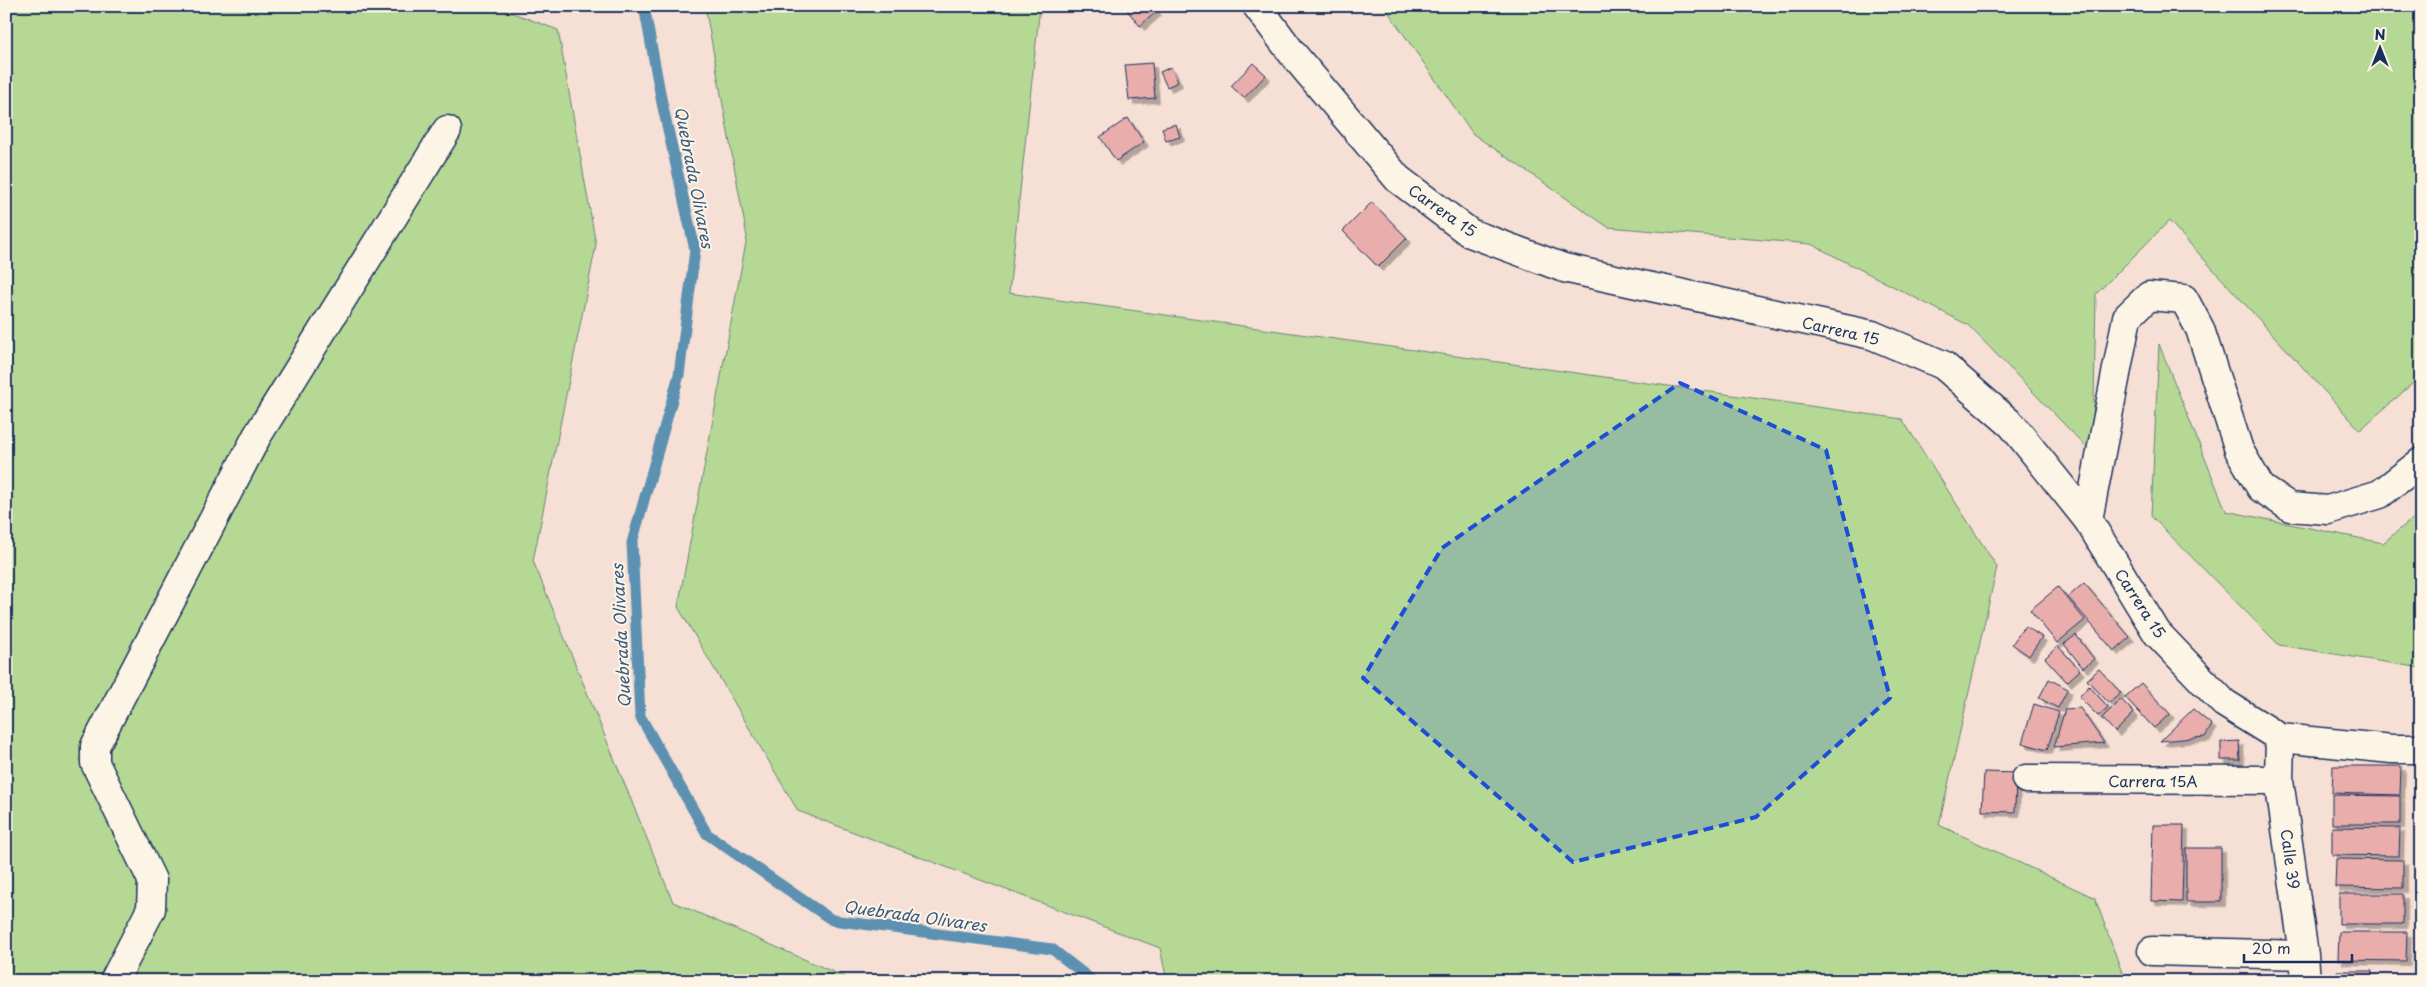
<svg xmlns="http://www.w3.org/2000/svg" width="2427" height="987" font-family="'Playpen Sans',sans-serif">
<style>
.green{fill:#b5d994;stroke:#688479}
.lines{fill:none;stroke-linecap:round;stroke-linejoin:round}
.stream{stroke:#5d91b2;stroke-width:11}
.building{fill:#e9adac;stroke:#1b2f5e;filter:url(#shadow)}
.street-casing{stroke:#1b2f5e;stroke-width:31}
.secondary-casing{stroke:#1b2f5e;stroke-width:31}
.street{stroke:#fcf5e5;stroke-width:28}
.secondary{stroke:#fcf5e5;stroke-width:28}
.marked{fill:#1d4ed8;fill-opacity:0.2;stroke:#1d4ed8;stroke-width:4;stroke-dasharray:10 6;stroke-linejoin:round}
.labels{text-anchor:middle;dominant-baseline:central;stroke-width:4;stroke-linejoin:round;paint-order:stroke}
.street-label{font-size:15px;fill:#1b2f5e;stroke:#fcf5e5}
.water-label{font-size:16px;font-style:italic;fill:#365881;stroke:#fcf5e5}
</style>
<defs>
<filter id="shadow"><feDropShadow dx="4.5" dy="4.5" stdDeviation="0" flood-color="#0004"/></filter>
</defs>
<rect width="100%" height="100%" fill="#f6dfd4"/>
<filter id="ink" filterUnits="userSpaceOnUse"><feTurbulence type="fractalNoise" baseFrequency=".02" numOctaves="2"/><feDisplacementMap in="SourceGraphic" scale="10" xChannelSelector="R" yChannelSelector="G"/><feConvolveMatrix kernelMatrix="1 2 1 2 8 2 1 2 1" color-interpolation-filters="sRGB"/></filter>
<g filter="url(#ink)">
<path class="green" d="M6,6H494L558,30L596,245L533,561L673,902L854,981H6Z
M705,6H1040L1009,293L1902,419L1997,567L1939,825L2095,898L2125,981H1167L1160,948L798,811L678,607L747,237Z
M1384,6H2421V376L2360,430L2169,221L2096,294L2093,454L1968,325L1811,244L1608,227L1473,134Z
M2159,344L2226,511L2383,543L2421,512V668L2279,645L2151,516Z"/>
<g class="lines">
<path class="stream" d="M644,6L662,103L695,250L679,375L632,543L640,716L707,834L832,920L1052,949L1093,981"/>
</g>
<path class="building" d="M1131,6H1153L1157,11L1140,26L1127,10Z
M1152,63L1155,98L1129,100L1125,65Z
M1253,63L1266,75L1244,98L1231,86Z
M1171,67L1178,82L1167,87L1160,72Z
M1128,118L1144,142L1116,161L1100,137Z
M1176,124L1180,137L1166,141L1162,128Z
M1372,202L1407,238L1378,267L1343,231Z
M2084,583L2130,637L2114,651L2068,597Z
M2058,587L2085,620L2057,643L2030,610Z
M2025,626L2042,637L2029,656L2012,644Z
M2076,635L2094,659L2083,668L2064,644Z
M2058,646L2080,670L2067,682L2045,658Z
M2099,669L2121,693L2109,703L2087,680Z
M2049,679L2068,689L2058,708L2039,698Z
M2141,683L2170,714L2154,728L2125,697Z
M2089,686L2108,707L2098,716L2079,697Z
M2121,699L2134,713L2115,732L2102,718Z
M2034,704L2059,712L2047,750L2022,743Z
M2080,708L2104,743L2054,747L2065,709Z
M2193,709L2212,725L2205,737L2160,741Z
M2239,741L2240,760H2221V742Z
M2333,766H2401L2400,795L2332,793Z
M1984,772L2016,773L2015,812L1982,811Z
M2332,795L2400,796V824H2332Z
M2153,825H2184L2182,902L2151,901Z
M2332,827L2400,828L2399,856L2332,855Z
M2186,848H2221V902H2186Z
M2336,859L2403,860V888L2335,887Z
M2339,894H2403V924H2339Z
M2339,932H2407L2406,961L2338,960Z
M2337,971H2372V981H2337Z"/>
<g class="lines">
<defs>
<path id="street" d="M2088,520L2127,317L2149,296L2184,299L2200,329L2239,450L2261,488L2290,507L2328,510L2380,494L2421,462
M2280,738L2279,780L2304,955L2306,981
M2026,779L2279,780
M2152,951L2304,955
M114,981L151,909L152,880L95,763V746L257,436L447,130"/>
<path id="secondary" d="M1257,6L1292,53L1398,179L1470,233L1564,268L1872,335L1943,365L2012,425L2088,520L2157,633L2224,703L2280,738L2392,749H2421"/>
</defs>
<use href="#street" class="street-casing"/>
<use href="#secondary" class="secondary-casing"/>
<use href="#street" class="street"/>
<use href="#secondary" class="secondary"/>
</g>
</g>
<path class="marked" d="M1680,383L1826,450L1890,698L1756,817L1573,862L1363,678L1442,548Z"/>
<g class="labels">
<g class="street-label">
<text transform="translate(1443 210) rotate(35)">Carrera 15</text>
<text transform="translate(1841 330) rotate(13)">Carrera 15</text>
<text transform="translate(2141 603) rotate(57)">Carrera 15</text>
<text x="2153" y="780">Carrera 15A</text>
<text transform="translate(2291 859) rotate(82)">Calle 39</text>
</g>
<g class="water-label">
<text transform="translate(695 177) rotate(79)">Quebrada Olivares</text>
<text transform="translate(620 636) rotate(-93)">Quebrada Olivares</text>
<text transform="translate(915 915) rotate(8)">Quebrada Olivares</text>
</g>
</g>
<rect width="2427" height="987" fill="none" stroke="#fcf5e5" stroke-width="25"/>
<rect x="12" y="12" width="2402" height="962" fill="none" stroke="#1b2f5e" stroke-width="2" filter="url(#ink)"/>
<g transform="translate(2380 48)" stroke="#fcf5e5" stroke-width="4" paint-order="stroke">
<path d="M0-4L9 19L0 12L-9 19Z" fill="#1b2f5e"/>
<text y="-8" font-size="14" font-weight="bold" text-anchor="middle" fill="#1b2f5e">N</text>
</g>
<path d="M2244 954v8h108v-8" fill="none" stroke="#1b2f5e" stroke-width="2.5"/>
<text x="2252" y="954" font-size="15" fill="#1b2f5e" stroke="#fcf5e5" stroke-width="4" paint-order="stroke">20 m</text>
</svg>
